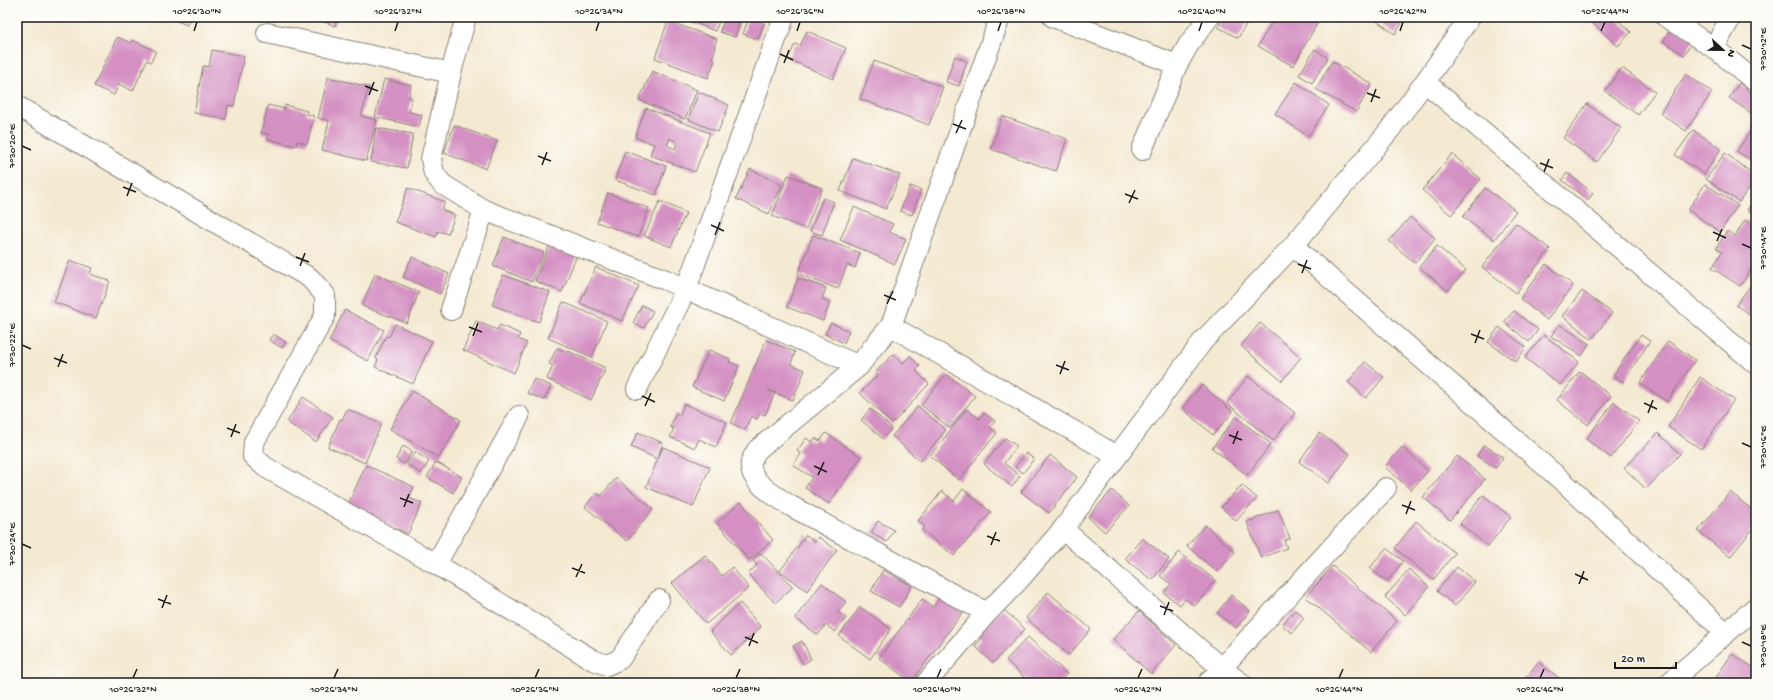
<svg xmlns="http://www.w3.org/2000/svg" width="1773" height="700" font-family="'Gochi Hand',sans-serif">
<style>
.building{fill:#d490c3;fill-rule:evenodd}
.lines{fill:none;stroke-linecap:round;stroke-linejoin:round}
.street-casing{stroke:#888276;stroke-width:22}
.street{stroke:#fff;stroke-width:20}
.ticks{fill:none;stroke:#1c1c1c;stroke-width:1.5}
.neatline{fill:none;stroke:#1c1c1c;stroke-width:1.5}
.ticks-label{font-size:10px;text-anchor:middle;fill:#1c1c1c}
</style>
<rect width="100%" height="100%" fill="#fdfcf7"/>
<filter id="ink" filterUnits="userSpaceOnUse"><feTurbulence type="fractalNoise" baseFrequency=".025" numOctaves="2"/><feDisplacementMap in="SourceGraphic" scale="8" xChannelSelector="R" yChannelSelector="G"/><feConvolveMatrix kernelMatrix="1 2 1 2 8 2 1 2 1" color-interpolation-filters="sRGB"/></filter>
<filter id="wash" filterUnits="userSpaceOnUse"><feTurbulence type="fractalNoise" baseFrequency=".012" numOctaves="4" result="noise"/><feDisplacementMap in="SourceGraphic" scale="16" xChannelSelector="R" yChannelSelector="G"/><feGaussianBlur stdDeviation="0.9" result="paint"/><feColorMatrix in="noise" values="0 0 0 0 0 0 0 0 0 0 0 0 0 0 0 0 0 1.4 0 .05"/><feComposite in="paint" operator="in"/></filter>
<g filter="url(#wash)">
<rect width="100%" height="100%" fill="#f4e9d1"/>
<g id="blocks">
<path class="building" d="M149,17H162L161,21Z
M167,17H190L187,25Z
M311,17H338L335,26Z
M679,17H721L715,31Z
M725,17L740,22L735,37L720,32Z
M749,17L764,23L758,39L743,34Z
M1223,17H1248L1250,18L1238,38L1218,27Z
M1275,17H1321L1293,66L1258,46Z
M1371,17H1406L1395,34Z
M1586,17H1614L1631,32L1618,46Z
M668,21L717,39L714,47L716,48L712,58L715,60L708,78L655,58Z
M1673,26L1694,40L1684,55L1663,41Z
M807,31L846,48L833,79L788,59L795,44L800,46Z
M117,37L131,43L132,40L156,51L151,62L147,60L133,91L119,84L114,95L94,86Z
M1315,49L1328,58L1312,83L1299,75Z
M212,50L244,56L234,106L228,105L226,119L194,113L203,66L209,67Z
M955,56L967,61L959,86L946,82Z
M874,61L943,87L929,125L860,99Z
M1332,61L1372,84L1356,112L1316,89Z
M1622,68L1655,92L1638,115L1605,91Z
M652,71L697,90L685,119L639,100Z
M1686,74L1712,92L1686,131L1660,113Z
M328,77L369,87L361,116L377,120L366,161L322,150L329,121L318,118Z
M384,79L411,85L409,97L412,98L409,112L422,115L419,127L375,117Z
M1296,82L1329,105L1308,136L1275,114Z
M1739,83L1756,95V113L1754,115L1729,98Z
M699,92L729,105L718,132L688,119Z
M1587,104L1621,128L1597,162L1563,138Z
M268,105L285,109V105L307,111L306,114L314,116L307,144L297,141L296,146L267,139L268,134L261,133Z
M646,108L710,133L695,172L650,155L654,144L635,137ZM670,138L677,142L675,149L667,145Z
M1002,116L1067,139L1056,171L991,149Z
M1756,123V164L1737,151Z
M454,125L497,141L486,169L444,153Z
M376,128L413,134L407,168L371,162Z
M1693,130L1721,149L1704,174L1675,155Z
M625,151L666,166L656,195L615,180Z
M1725,153L1756,176V179L1739,202L1706,179Z
M1452,154L1481,179L1451,215L1422,190Z
M853,158L900,175L886,209L840,191Z
M750,169L782,185L769,214L736,199Z
M1567,173L1593,193L1588,200L1562,180Z
M788,175L822,188L806,229L772,216Z
M1705,184L1738,205L1720,232L1688,210Z
M910,186L921,190L912,215L900,211Z
M408,188L445,202L442,210L455,215L448,234L438,231L436,237L395,222Z
M1485,188L1516,211L1494,240L1463,217Z
M608,193L649,208L638,237L597,222Z
M1756,197V216L1747,210Z
M823,198L834,202L822,235L810,231Z
M660,201L686,213L671,247L644,236Z
M854,207L893,224L889,232L906,239L895,264L840,240Z
M1410,217L1435,238L1415,263L1389,241Z
M1745,220L1756,227V262L1740,286L1712,268L1722,252L1716,248L1727,231L1735,236Z
M1516,223L1550,249L1516,293L1482,267Z
M813,235L860,253L855,268L847,265L838,289L798,274Z
M504,237L544,253L532,282L493,266Z
M550,244L577,255L562,292L535,281Z
M1437,246L1466,270L1448,291L1419,267Z
M412,257L449,274L440,294L403,277Z
M70,260L92,268L90,274L110,281L96,318L54,302Z
M1546,264L1573,285L1547,320L1520,299Z
M596,267L639,286L622,321L580,303Z
M375,274L419,292L407,323L362,306Z
M503,275L550,292L539,322L492,305Z
M798,278L826,288L822,299L830,302L823,321L787,307Z
M1756,278V319L1736,305Z
M1582,291L1612,313L1592,339L1562,316Z
M563,302L607,321L592,357L548,338Z
M642,305L653,311L644,328L633,323Z
M345,310L384,330L368,361L329,341Z
M1514,311L1538,330L1529,342L1504,322Z
M476,321L497,330L500,325L520,334L518,339L527,343L514,373L463,350Z
M831,323L849,331L844,343L825,334Z
M1260,323L1301,357L1282,381L1241,346Z
M395,324L432,341L413,384L375,367L378,360L376,358L386,336L389,337Z
M1559,324L1589,344L1582,356L1551,336Z
M1499,327L1526,347L1516,362L1488,342Z
M273,334L286,342L282,348L269,340Z
M1544,335L1579,362L1560,385L1525,358Z
M1641,335L1650,341L1623,382L1613,375Z
M766,340L795,352L791,364L805,370L793,400L768,390L775,393L765,415L760,413L757,419L751,416L745,430L731,423Z
M1668,341L1695,360L1667,402L1640,383Z
M557,348L567,352L568,351L606,368L591,400L547,379L553,366L549,364Z
M709,350L730,359L729,362L739,366L724,401L692,387Z
M893,354L903,363L910,356L920,366L916,371L929,384L892,424L860,393L878,375L875,373Z
M1365,362L1384,377L1366,398L1348,382Z
M1580,371L1611,396L1588,425L1557,400Z
M946,374L975,396L950,428L921,405Z
M1248,376L1295,413L1273,441L1227,403Z
M1700,377L1734,400L1701,449L1668,427Z
M534,379L551,386L544,400L527,393Z
M1202,385L1233,412L1213,435L1182,408Z
M412,391L461,420L439,458L390,429Z
M303,397L333,417L316,442L287,422Z
M1614,402L1639,421L1611,458L1586,439Z
M684,404L727,422L716,447L699,439L695,448L670,437L674,428L670,427L676,413L680,415Z
M918,406L946,430L920,461L892,436Z
M347,409L381,424L365,463L328,447L340,419L342,420Z
M870,409L892,428L883,439L861,420Z
M967,409L979,419L984,413L995,421L990,427L997,433L959,480L930,456Z
M1236,417L1271,444L1247,475L1212,448Z
M638,432L663,443L657,459L631,447Z
M826,433L861,457L829,504L805,488L812,477L793,465L801,454L797,451L806,438L812,442L815,438L820,441Z
M1319,433L1350,454L1329,483L1299,462Z
M1658,433L1680,454L1646,489L1624,468Z
M1005,438L1017,446L1004,463L1020,476L1012,487L984,464Z
M1484,445L1503,457L1496,468L1477,456Z
M403,446L412,451L405,464L396,459Z
M663,447L710,467L693,507L646,487Z
M1402,447L1428,471L1411,490L1385,467Z
M415,452L429,461L421,474L407,464Z
M1026,453L1034,459L1023,473L1015,467Z
M1050,455L1077,477L1049,513L1021,492Z
M1457,456L1485,479L1450,520L1423,497Z
M436,462L462,477L453,493L427,477Z
M366,465L414,487L409,498L422,503L408,534L347,506Z
M616,478L653,509L627,541L585,507L596,493L601,496Z
M1242,485L1257,498L1236,521L1221,507Z
M963,489L991,512L954,556L922,530L925,527L918,521L942,491L954,501Z
M1112,490L1129,506L1105,532L1088,517Z
M1730,492L1756,513V525L1730,557L1698,531Z
M1483,495L1511,517L1488,546L1460,524Z
M741,502L773,540L749,560L717,523Z
M1278,510L1290,538L1284,541L1287,548L1261,558L1247,522Z
M878,521L894,530L887,542L871,533Z
M1416,521L1455,553L1433,580L1395,548Z
M1205,525L1235,552L1217,572L1187,546Z
M806,535L815,542L818,537L837,550L807,591L780,571Z
M1142,538L1169,559L1152,580L1125,559Z
M1386,548L1403,561L1387,582L1370,568Z
M1179,552L1215,580L1195,606L1185,599L1180,605L1164,593L1171,584L1160,576Z
M761,553L793,587L775,603L748,574L757,565L753,560Z
M705,555L722,576L732,567L749,588L706,624L672,583Z
M1332,566L1397,621L1371,652L1306,597Z
M1457,567L1475,582L1455,606L1437,591Z
M1409,569L1429,587L1405,615L1385,597Z
M883,570L912,586L899,607L871,591Z
M822,583L846,602L838,612L846,618L835,632L826,625L818,635L795,618Z
M1048,592L1091,629L1069,655L1026,618Z
M1231,595L1250,611L1236,628L1217,613Z
M941,596L963,612L911,682L879,658L922,599L933,607Z
M740,603L761,627L731,655L710,631Z
M860,607L891,629L870,659L839,636Z
M1002,608L1025,629L993,663L975,646L982,638L978,634Z
M1295,610L1304,618L1292,633L1282,625Z
M1139,611L1176,645L1151,674L1113,639Z
M1028,637L1067,674L1058,683H1030L1006,660Z
M802,641L811,659L803,664L793,646Z
M1732,654L1756,669V683H1725L1716,677Z
M1538,662L1566,683H1522Z"/>
</g>
</g>
<g filter="url(#ink)">
<use href="#blocks" fill-opacity="0" stroke="#888276" stroke-width="1"/>
<g class="lines">
<defs>
<path id="street" d="M466,17L451,73L431,159L434,173L442,184L484,210L666,280L859,366
M1053,17L1177,65
M1666,17L1714,48L1756,82
M267,33L451,73
M1714,48L1731,17
M1425,82L1756,364
M17,106L310,278L325,295V316L254,442L253,456L265,467L436,564L593,660L607,665L620,659L659,600
M1142,150L1177,65L1189,44L1209,17
M1293,246L1568,486L1726,633
M451,310L484,210
M891,326L1117,456
M637,389L686,289L784,17
M1063,529L1221,668L1241,683
M436,564L519,416
M987,613L789,505C775,495 748,482 751,462C752,458 755,454 757,450L859,366L873,347L891,326L1000,17
M926,683L987,613L1018,581L1063,529L1203,341L1293,246L1388,132L1425,82L1470,17
M1208,683L1386,488
M1669,683L1756,607"/>
</defs>
<use href="#street" class="street-casing"/>
<use href="#street" class="street"/>
</g>
</g>
<path class="ticks" d="M194,31L197,22M395,31L398,22M596,31L599,22M797,31L800,22M998,31L1001,22M1199,31L1202,22M1400,31L1403,22M1601,31L1605,22M1742,45L1751,49M780,54L793,60M784,63L789,50M365,86L378,91M1367,93L1380,98M369,95L374,82M1371,102L1376,89M953,124L966,129M956,133L962,120M22,146L31,150M538,156L551,161M1540,163L1553,168M542,165L547,152M1544,172L1549,159M123,187L136,192M1125,194L1138,199M127,196L132,183M1129,203L1135,190M711,225L724,231M1713,232L1726,238M715,235L720,222M1717,241L1722,229M1742,244L1751,248M296,257L309,262M1298,264L1311,269M300,266L305,253M1302,273L1307,260M884,295L896,300M887,304L893,291M469,327L482,332M1471,334L1484,339M473,336L478,323M1475,343L1480,330M22,345L31,349M54,358L67,363M1056,365L1069,370M58,367L63,354M1060,374L1065,361M642,396L655,402M1644,403L1657,409M645,406L651,393M1648,413L1653,400M227,428L240,433M1229,435L1242,440M231,437L236,424M1742,443L1751,447M1233,444L1238,431M814,466L827,472M818,475L824,462M400,498L413,503M1402,505L1415,510M404,507L409,494M1406,514L1411,501M987,536L1000,541M22,544L31,548M991,545L996,532M572,568L585,573M1575,574L1588,580M576,577L582,564M1579,584L1584,571M158,599L171,604M1160,606L1173,611M162,608L167,595M1164,615L1169,602M745,637L758,643M1742,642L1751,646M749,646L754,633M133,678L137,669M334,678L338,669M535,678L539,669M736,678L740,669M937,678L941,669M1138,678L1142,669M1339,678L1343,669M1540,678L1544,669"/>
<rect width="1773" height="700" fill="none" stroke="#fdfcf7" stroke-width="44"/>
<g transform="translate(1723 50) rotate(112)" stroke="#fdfcf7" stroke-width="3" paint-order="stroke">
<path d="M0-3L7 15L0 10L-7 15Z" fill="#1c1c1c"/>
<text y="-6" font-size="11" font-weight="bold" text-anchor="middle" fill="#1c1c1c">N</text>
</g>
<path d="M1615 662v6h61v-6" fill="none" stroke="#1c1c1c" stroke-width="2"/>
<text x="1621" y="662" font-size="12" fill="#1c1c1c" stroke="#fdfcf7" stroke-width="3" paint-order="stroke">20 m</text>
<rect x="22" y="22" width="1729" height="656" class="neatline"/>
<g class="ticks-label">
<text x="197" y="14">10°26'30"N</text>
<text x="398" y="14">10°26'32"N</text>
<text x="599" y="14">10°26'34"N</text>
<text x="800" y="14">10°26'36"N</text>
<text x="1001" y="14">10°26'38"N</text>
<text x="1202" y="14">10°26'40"N</text>
<text x="1403" y="14">10°26'42"N</text>
<text x="1605" y="14">10°26'44"N</text>
<text transform="translate(1762 49) rotate(-90)" y="4">7°30'12"E</text>
<text transform="translate(11 146) rotate(-90)" y="4">7°30'20"E</text>
<text transform="translate(1762 248) rotate(-90)" y="4">7°30'14"E</text>
<text transform="translate(11 345) rotate(-90)" y="4">7°30'22"E</text>
<text transform="translate(1762 447) rotate(-90)" y="4">7°30'16"E</text>
<text transform="translate(11 544) rotate(-90)" y="4">7°30'24"E</text>
<text transform="translate(1762 646) rotate(-90)" y="4">7°30'18"E</text>
<text x="133" y="692">10°26'32"N</text>
<text x="334" y="692">10°26'34"N</text>
<text x="535" y="692">10°26'36"N</text>
<text x="736" y="692">10°26'38"N</text>
<text x="937" y="692">10°26'40"N</text>
<text x="1138" y="692">10°26'42"N</text>
<text x="1339" y="692">10°26'44"N</text>
<text x="1540" y="692">10°26'46"N</text>
</g>
</svg>
